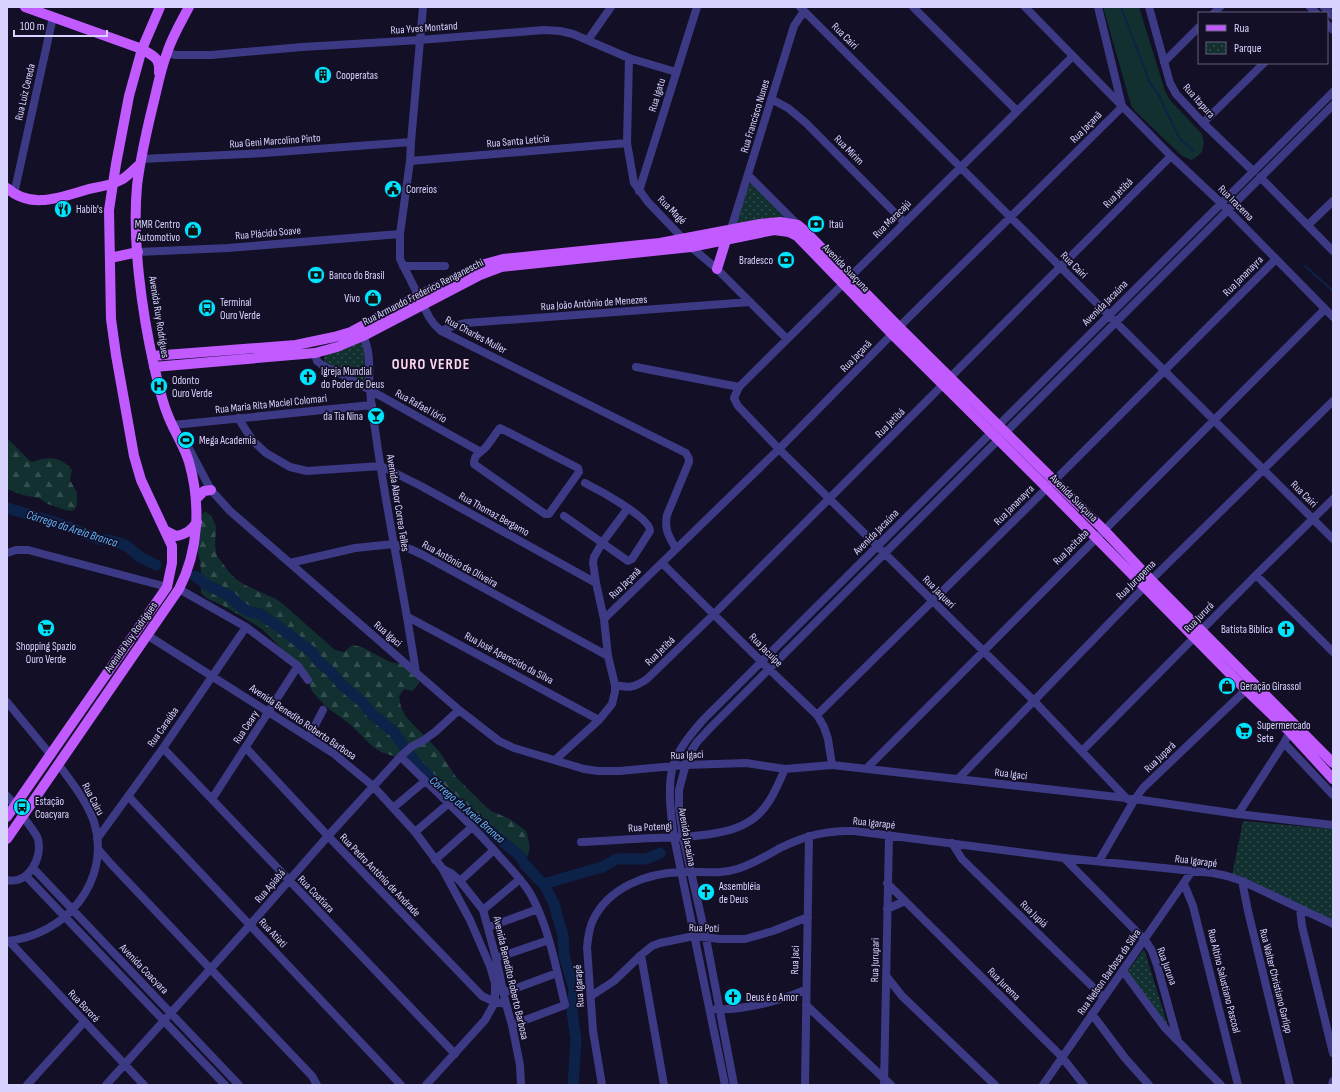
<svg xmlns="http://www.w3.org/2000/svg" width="1340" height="1092" font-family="'Sofia Sans Condensed',sans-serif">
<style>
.grass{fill:#12302f}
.forest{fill:url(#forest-firs)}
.park{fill:url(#park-dots)}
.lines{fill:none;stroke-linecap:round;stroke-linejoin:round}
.stream{stroke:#0c2248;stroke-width:2}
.river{stroke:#0c2248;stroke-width:11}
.minor{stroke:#3d3a85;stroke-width:8}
.major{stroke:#c25bff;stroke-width:10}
.labels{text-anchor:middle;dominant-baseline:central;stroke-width:3.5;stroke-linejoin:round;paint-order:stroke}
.street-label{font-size:11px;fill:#d9d4ff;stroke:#130f26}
.poi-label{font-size:11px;fill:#d9d4ff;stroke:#130f26;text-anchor:start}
.water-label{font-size:12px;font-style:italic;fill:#62b6ff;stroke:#130f26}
.district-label{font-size:15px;font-weight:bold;letter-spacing:1px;fill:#ffd6f0;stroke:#130f26}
</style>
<defs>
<pattern id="forest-firs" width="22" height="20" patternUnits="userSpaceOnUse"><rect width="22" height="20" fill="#12302f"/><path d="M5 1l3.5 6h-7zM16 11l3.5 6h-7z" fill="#344d4e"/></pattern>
<pattern id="park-dots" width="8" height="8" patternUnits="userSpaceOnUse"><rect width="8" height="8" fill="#12302f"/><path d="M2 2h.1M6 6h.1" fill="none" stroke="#344d4e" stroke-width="1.8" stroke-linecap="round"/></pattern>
</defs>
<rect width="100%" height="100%" fill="#130f26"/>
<path class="grass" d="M1103,7H1139L1165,91L1170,100L1202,134L1204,143L1202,152L1195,158L1191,160L1182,156L1135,111L1131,105Z"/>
<path class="forest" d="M7,438L31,462C48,457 60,455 72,470L70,480L77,493V504L75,509L71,511L65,510L48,504L39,498L22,495L7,489Z
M205,511L212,517L216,526L215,546L217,556L229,572L236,579L245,585L276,599L283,604L335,650L344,652L352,645L362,647L390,662L402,664L420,674L419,683L413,691L404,689L399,697L401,707L406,717L439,751L456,777L484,805L491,811L510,819L526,831C529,841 533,852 524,860L471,818L446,796L417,768L399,758L381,752L372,746L351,725L325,706L312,691L309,682L298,665L262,629L226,607L208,599L201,593V573L200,561L197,550L199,519Z"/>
<path class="park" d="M751,182L790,218L735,225L745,193Z
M361,340L367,359L365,385L326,366L324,361V355Z
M1243,821L1333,829V921L1232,875Z
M1144,949L1168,1026L1127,972Z"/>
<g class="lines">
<path class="stream" d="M1121,7L1150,83L1158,94L1180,139L1194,151
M1305,266L1333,291"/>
<path class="river" d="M7,508L64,525L99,539L113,541L127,546L140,557L156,565
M195,576L209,586L230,596L241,607L250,612L260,614L275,624L312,652L318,661L330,671L341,684L361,701L372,714L394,732L402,744L419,766L441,790L520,856L525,865L545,886L554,904L563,936L564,955L574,989L572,1012L576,1040L573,1085
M543,884L602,867L617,859H646L660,853"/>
<path class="minor" d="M423,7L411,142L410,161L400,234V259L429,317L434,324L441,331L686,453L689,459V462L667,515C664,530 669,536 676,549
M800,7L1333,539
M913,7L1017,111
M1025,7L1171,156L1221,203L1333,317
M1098,7L1122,106
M1149,7L1170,83L1176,94L1203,123L1253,171
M1310,7L1316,13
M1324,7L1333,16
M1214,13L1220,7
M1327,24L1333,30
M588,40L611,7
M167,53L176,55H211L302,47L420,40L544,30L560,31L573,34L629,58L676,72
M1073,56L739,387L734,398L738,406L779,449L1034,701L1127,799
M629,58L627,143L634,183L648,202L691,247L717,269L787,339
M1164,62L1199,27
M771,99L788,108L806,123L905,223
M1203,123L1264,63
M141,159L264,153L411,142
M410,161L627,143
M748,175L798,225
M1260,177L1333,251
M639,191L697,7
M14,194L53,17
M1308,225L1333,201
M731,229L794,26L804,11
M138,252L228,248L400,234
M403,266H445
M441,331L453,326L466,323L750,302
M363,336C372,354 368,371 370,390C371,403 373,416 375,429C386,511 404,591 416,673
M315,353L317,361L322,365L345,376L479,451
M636,367L739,387
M238,418L253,441L266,453L290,467L307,471L381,466
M173,425L372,405
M500,428L578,468L579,472L549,514H545L474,464C474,453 481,453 486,447C491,441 495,434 500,428Z
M186,443L211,490L230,511L459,710L499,741L514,748L584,769L598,771H619L685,765L746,763L785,769L832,765L1135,799L1238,814L1333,825
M381,466L421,486L596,583
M564,516L628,561L632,559L650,531C651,518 597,489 585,483
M7,553L16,550H28L167,587
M290,563L355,548L394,544L410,549L423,555L608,656
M662,563L769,669L817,715L824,727L828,739L832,765
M1256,575L1333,652
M179,589L246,627L298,666L308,680
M408,617L599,720
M604,619L779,449L899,327L1122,107
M147,635L333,753L373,786L415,832L442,868L470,920L490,966L495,983V1002L485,1020L426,1085
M615,685C629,688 634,688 647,679L714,614L1171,156
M7,702L50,754
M817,715L1054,481L1276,259
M309,737L323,710
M1284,743L1333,795
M163,748L455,1054
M246,748L328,836L482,996L495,1002L506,1004
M1082,751L1256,575L1333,499
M401,757C434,790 470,822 501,858C511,869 522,880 530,893C549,927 556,968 565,1005L512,1025
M555,760L599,720L612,704L615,692V685L608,656L604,619L596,583L593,563L594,557L602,543L628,508
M867,768L1325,309
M958,779L1151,580L1333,401
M7,796L15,805
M128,796L401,1085
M212,799L298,666
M393,808L425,781
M1238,814L1284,743L1290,732
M415,832L449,803
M97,839L163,748L246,627
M581,842C605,841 630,839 654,838C682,837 726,837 750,821C768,810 777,787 785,769
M952,843L962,859L1103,997
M98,849L111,864L312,1076L317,1085
M1064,858L1131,926L1145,940L1152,951L1157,965L1178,1041
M435,860L472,827
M1099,861L1135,799L1143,788L1250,686
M33,868L239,1085
M443,869L451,873L460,881L483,910L496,958L506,1004L512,1025L520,1065L521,1085
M26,876L225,1085
M7,880C28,885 43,858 38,839C35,831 27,823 22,815
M460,881L494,850
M1242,881L1248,911L1290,1085
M887,883L1062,1057L1084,1085
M1184,884L1193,906L1238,1085
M887,909L905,901
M1300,909L1302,926L1333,1053
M483,910L520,879
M489,927L538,909
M7,941C65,936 112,881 94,822C87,801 72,783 59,765
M9,941L144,1085
M641,955L664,1085
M496,958L549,940
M1123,971L1165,1028L1221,1085
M887,977L902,996L995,1085
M503,993L557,973
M591,996L614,981L641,955L652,946L660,943L694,936L720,939H745L773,931L808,917
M806,1005L891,1085
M716,1009C740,1011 783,1000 805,990
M1092,1014L1125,1058L1149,1085
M27,1085L84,1022
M106,1085L250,925L328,836L402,755L411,747L424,740L435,732L459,710
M602,1085L593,1031L587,947C588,938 589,928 593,920C609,887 647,873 682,872C700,871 719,875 737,869C753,864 766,856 780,848C805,836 826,830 854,831L1064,858L1213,873L1227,876L1242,881L1333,924
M725,1085L674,837C671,816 667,787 673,766C678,749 691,734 703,720L1333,92
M734,1085L706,938L683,837L679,808V790L688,756L697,742L712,726L1333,105
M805,1085L809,836
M884,1085L889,835
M1043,1085L1192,871
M1332,1085L1333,1081"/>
<path class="major" d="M25,7L142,49C154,57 160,57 159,73
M7,188C31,210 61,197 89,189C99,187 112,185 121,180C128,176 134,169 140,164
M110,258L138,252
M717,269L726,240
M152,356L296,345L334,337L351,332L418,296L481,265L503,259L660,243L760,224L780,222L798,225L804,230L899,327L1104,530L1151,580L1333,763
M154,367L315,353L337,347L363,336L480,275L501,267L691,247L774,230L789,232L797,236L892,334L1047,488L1246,690L1290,732L1333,779
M197,498L204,491L211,490
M166,531L176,536C186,534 191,531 197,522
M7,817L167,587L172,563V546L141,480L134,456L116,355L111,319L109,210L116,164L129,96L142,49L160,7
M7,839L179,589C199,550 201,504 189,462C184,445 173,430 167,413C161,398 158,382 154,366C142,312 132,242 137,186C140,160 146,134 152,109C157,90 160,71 167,53C172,37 181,22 189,7"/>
</g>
<defs>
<symbol id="building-disc" viewBox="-11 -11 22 22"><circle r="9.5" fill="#00e5ff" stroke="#130f26"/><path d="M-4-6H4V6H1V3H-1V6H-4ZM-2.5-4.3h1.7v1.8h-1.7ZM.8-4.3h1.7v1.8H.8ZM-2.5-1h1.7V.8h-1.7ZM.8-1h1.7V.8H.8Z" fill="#111"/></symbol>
<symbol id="civic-disc" viewBox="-11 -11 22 22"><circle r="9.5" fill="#00e5ff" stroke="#130f26"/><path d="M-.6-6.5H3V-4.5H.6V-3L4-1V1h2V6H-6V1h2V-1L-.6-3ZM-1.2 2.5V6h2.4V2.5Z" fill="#111"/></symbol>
<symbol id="restaurant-disc" viewBox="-11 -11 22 22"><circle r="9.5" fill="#00e5ff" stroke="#130f26"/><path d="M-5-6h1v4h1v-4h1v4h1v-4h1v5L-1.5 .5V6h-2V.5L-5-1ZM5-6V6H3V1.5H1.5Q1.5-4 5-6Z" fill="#111"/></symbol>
<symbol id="bank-disc" viewBox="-11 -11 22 22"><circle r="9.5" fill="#00e5ff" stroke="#130f26"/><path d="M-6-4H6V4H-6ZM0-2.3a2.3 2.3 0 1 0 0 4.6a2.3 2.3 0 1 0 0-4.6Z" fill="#111"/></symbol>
<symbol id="shop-disc" viewBox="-11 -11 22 22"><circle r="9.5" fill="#00e5ff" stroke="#130f26"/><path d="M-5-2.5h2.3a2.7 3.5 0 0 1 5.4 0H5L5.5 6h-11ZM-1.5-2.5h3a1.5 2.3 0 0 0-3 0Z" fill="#111"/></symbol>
<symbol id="bus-disc" viewBox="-11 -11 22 22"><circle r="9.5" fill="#00e5ff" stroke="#130f26"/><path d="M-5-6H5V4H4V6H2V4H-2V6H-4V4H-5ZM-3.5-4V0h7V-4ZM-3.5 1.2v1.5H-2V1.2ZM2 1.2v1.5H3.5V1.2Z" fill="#111"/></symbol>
<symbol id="church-disc" viewBox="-11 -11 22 22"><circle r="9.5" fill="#00e5ff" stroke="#130f26"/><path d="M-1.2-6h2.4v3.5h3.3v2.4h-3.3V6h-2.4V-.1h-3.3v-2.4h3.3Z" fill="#111"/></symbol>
<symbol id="hospital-disc" viewBox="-11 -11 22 22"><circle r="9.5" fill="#00e5ff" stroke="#130f26"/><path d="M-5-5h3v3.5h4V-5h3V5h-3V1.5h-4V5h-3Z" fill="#111"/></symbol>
<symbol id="bar-disc" viewBox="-11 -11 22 22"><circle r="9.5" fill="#00e5ff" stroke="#130f26"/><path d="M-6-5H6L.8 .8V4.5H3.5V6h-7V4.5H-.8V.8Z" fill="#111"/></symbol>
<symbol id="stadium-disc" viewBox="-11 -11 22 22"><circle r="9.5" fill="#00e5ff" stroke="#130f26"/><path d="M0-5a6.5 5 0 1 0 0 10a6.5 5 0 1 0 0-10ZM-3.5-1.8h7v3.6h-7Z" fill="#111"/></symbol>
<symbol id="supermarket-disc" viewBox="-11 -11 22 22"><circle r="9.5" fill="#00e5ff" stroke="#130f26"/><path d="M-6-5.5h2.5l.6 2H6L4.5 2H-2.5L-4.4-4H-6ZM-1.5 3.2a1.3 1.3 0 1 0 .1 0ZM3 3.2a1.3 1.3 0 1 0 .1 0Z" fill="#111"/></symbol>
</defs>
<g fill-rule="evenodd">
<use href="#building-disc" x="313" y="65" width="20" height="20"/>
<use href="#civic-disc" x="383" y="179" width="20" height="20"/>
<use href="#restaurant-disc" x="53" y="199" width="20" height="20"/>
<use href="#bank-disc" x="806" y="214" width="20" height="20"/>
<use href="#shop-disc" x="183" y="220" width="20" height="20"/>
<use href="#bank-disc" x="776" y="250" width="20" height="20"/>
<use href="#bank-disc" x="306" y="265" width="20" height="20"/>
<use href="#shop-disc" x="363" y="288" width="20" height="20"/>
<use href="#bus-disc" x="197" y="298" width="20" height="20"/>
<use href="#church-disc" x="298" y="367" width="20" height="20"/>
<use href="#hospital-disc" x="149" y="376" width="20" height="20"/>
<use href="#bar-disc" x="366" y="406" width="20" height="20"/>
<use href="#stadium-disc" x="176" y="430" width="20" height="20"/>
<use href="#supermarket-disc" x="36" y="618" width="20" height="20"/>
<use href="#church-disc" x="1276" y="619" width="20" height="20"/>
<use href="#shop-disc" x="1217" y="676" width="20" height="20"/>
<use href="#supermarket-disc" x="1234" y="721" width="20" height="20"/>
<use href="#bus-disc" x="12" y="797" width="20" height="20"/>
<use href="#church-disc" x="696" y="882" width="20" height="20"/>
<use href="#church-disc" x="723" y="987" width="20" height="20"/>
</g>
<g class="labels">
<g class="street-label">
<text transform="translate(424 28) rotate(-4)">Rua Yves Montand</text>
<text transform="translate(845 36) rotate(45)">Rua Cairi</text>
<text transform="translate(25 92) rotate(-77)">Rua Luiz Cereda</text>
<text transform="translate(657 95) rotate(-73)">Rua Igatu</text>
<text transform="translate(1199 101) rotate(48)">Rua Itapura</text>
<text transform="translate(755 116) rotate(-73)">Rua Francisco Nunes</text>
<text transform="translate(1086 127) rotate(-45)">Rua Jaçanã</text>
<text transform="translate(275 141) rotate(-4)">Rua Geni Marcolino Pinto</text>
<text transform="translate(518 141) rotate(-5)">Rua Santa Letícia</text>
<text transform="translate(849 150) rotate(45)">Rua Mirim</text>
<text transform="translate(1118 193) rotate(-45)">Rua Jetibá</text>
<text transform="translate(1236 203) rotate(45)">Rua Iracema</text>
<text transform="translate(672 210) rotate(45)">Rua Magé</text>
<text transform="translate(892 219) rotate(-45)">Rua Maracajú</text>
<text transform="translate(268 233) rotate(-5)">Rua Plácido Soave</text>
<text transform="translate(1074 265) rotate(45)">Rua Cairi</text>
<text transform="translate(846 268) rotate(46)">Avenida Suaçuna</text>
<text transform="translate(1243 276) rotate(-45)">Rua Jananayra</text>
<text transform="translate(423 292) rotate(-27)">Rua Armando Frederico Renganeschi</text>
<text transform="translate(594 303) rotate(-4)">Rua João Antônio de Menezes</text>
<text transform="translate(1105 303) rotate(-45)">Avenida Jacaúna</text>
<text transform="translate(159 317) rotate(81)">Avenida Ruy Rodrigues</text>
<text transform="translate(476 335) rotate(28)">Rua Charles Muller</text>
<text transform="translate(856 356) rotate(-46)">Rua Jaçanã</text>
<text transform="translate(271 404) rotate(-6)">Rua Maria Rita Maciel Colomari</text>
<text transform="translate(421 406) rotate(29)">Rua Rafael Iório</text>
<text transform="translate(890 423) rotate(-45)">Rua Jetibá</text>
<text transform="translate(1304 494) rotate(45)">Rua Cairi</text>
<text transform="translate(1074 498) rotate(45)">Avenida Suaçuna</text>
<text transform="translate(398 503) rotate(81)">Avenida Alaor Correa Telles</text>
<text transform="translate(1014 505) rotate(-45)">Rua Jananayra</text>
<text transform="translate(494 514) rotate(29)">Rua Thomaz Bergamo</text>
<text transform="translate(876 532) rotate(-45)">Avenida Jacaúna</text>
<text transform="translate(1071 547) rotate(-45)">Rua Jacitaba</text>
<text transform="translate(460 564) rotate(29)">Rua Antônio de Oliveira</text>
<text transform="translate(1136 580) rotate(-45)">Rua Jurupema</text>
<text transform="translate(625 583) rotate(-44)">Rua Jaçanã</text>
<text transform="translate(939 592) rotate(45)">Rua Jaqueri</text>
<text transform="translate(1199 617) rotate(-46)">Rua Jururá</text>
<text transform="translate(388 634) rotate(41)">Rua Igaci</text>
<text transform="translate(131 637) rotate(-55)">Avenida Ruy Rodrigues</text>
<text transform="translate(766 650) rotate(45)">Rua Jacuípe</text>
<text transform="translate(660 651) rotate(-44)">Rua Jetibá</text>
<text transform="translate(509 658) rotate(28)">Rua José Aparecido da Silva</text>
<text transform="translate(303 722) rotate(34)">Avenida Benedito Roberto Barbosa</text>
<text transform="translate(163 727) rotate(-55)">Rua Caraúba</text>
<text transform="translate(246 727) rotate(-57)">Rua Ceary</text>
<text transform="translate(687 755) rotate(-3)">Rua Igaci</text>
<text transform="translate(1160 757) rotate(-44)">Rua Jupará</text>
<text transform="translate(1011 774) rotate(7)">Rua Igaci</text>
<text transform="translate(93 799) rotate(62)">Rua Cairu</text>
<text transform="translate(874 823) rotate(6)">Rua Igarapé</text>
<text transform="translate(650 827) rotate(-3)">Rua Potengi</text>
<text transform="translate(687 837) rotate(80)">Avenida Jacaúna</text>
<text transform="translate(1196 861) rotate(7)">Rua Igarapé</text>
<text transform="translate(380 875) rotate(46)">Rua Pedro Antônio de Andrade</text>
<text transform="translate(270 886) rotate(-49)">Rua Apiabá</text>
<text transform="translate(316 894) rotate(46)">Rua Coatiara</text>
<text transform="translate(1034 914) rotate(44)">Rua Jupiá</text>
<text transform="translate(704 928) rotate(2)">Rua Poti</text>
<text transform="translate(273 933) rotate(47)">Rua Atiati</text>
<text transform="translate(795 960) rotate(-88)">Rua Jaci</text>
<text transform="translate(875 960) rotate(-89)">Rua Jurupari</text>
<text transform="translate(1167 966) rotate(70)">Rua Juruna</text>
<text transform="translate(144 969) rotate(46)">Avenida Coacyara</text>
<text transform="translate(1109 972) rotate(-55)">Rua Nelson Barbosa da Silva</text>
<text transform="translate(511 978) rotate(77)">Avenida Benedito Roberto Barbosa</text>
<text transform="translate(1224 981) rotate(76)">Rua Altino Salustiano Pascoal</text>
<text transform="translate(1276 981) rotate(76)">Rua Walter Christiano Garlipp</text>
<text transform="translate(1004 984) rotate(45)">Rua Jurema</text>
<text transform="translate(579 986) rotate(-94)">Rua Igarapé</text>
<text transform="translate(84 1006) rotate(46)">Rua Bororé</text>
</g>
<g class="poi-label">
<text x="336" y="75">Cooperatas</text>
<text x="406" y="189">Correios</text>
<text x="76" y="209">Habib's</text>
<text x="180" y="224" text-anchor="end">MMR Centro<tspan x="180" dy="13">Automotivo</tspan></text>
<text x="829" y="224">Itaú</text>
<text x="773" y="260" text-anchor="end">Bradesco</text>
<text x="329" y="275">Banco do Brasil</text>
<text x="360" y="298" text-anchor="end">Vivo</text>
<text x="220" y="302">Terminal<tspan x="220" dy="13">Ouro Verde</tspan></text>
<text x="321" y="371">Igreja Mundial<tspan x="321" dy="13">do Poder de Deus</tspan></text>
<text x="172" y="380">Odonto<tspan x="172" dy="13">Ouro Verde</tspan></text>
<text x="363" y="416" text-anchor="end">da Tia Nina</text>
<text x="199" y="440">Mega Academia</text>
<text x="1273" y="629" text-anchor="end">Batista Bíblica</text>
<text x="46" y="646" text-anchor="middle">Shopping Spazio<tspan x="46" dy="13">Ouro Verde</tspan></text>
<text x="1240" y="686">Geração Girassol</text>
<text x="1257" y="725">Supermercado<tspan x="1257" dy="13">Sete</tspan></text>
<text x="35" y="801">Estação<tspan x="35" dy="13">Coacyara</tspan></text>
<text x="719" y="886">Assembléia<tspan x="719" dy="13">de Deus</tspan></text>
<text x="746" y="997">Deus é o Amor</text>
</g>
<g class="water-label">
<text transform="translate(72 529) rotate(18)">Córrego da Areia Branca</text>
<text transform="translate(467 810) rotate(41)">Córrego da Areia Branca</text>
</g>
<g class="district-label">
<text x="431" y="364">OURO VERDE</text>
</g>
</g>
<rect width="1340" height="1092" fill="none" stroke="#d9d4ff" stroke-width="16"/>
<rect x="1198" y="12" width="130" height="52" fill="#130f26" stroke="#625e7d"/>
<rect x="1206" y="25" width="20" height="6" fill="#c25bff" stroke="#625e7d"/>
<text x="1234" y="32" font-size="12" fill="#d9d4ff">Rua</text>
<rect x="1206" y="42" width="20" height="12" fill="url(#park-dots)" stroke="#625e7d"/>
<text x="1234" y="52" font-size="12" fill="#d9d4ff">Parque</text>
<path d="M14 30v6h93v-6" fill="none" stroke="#d9d4ff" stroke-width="2"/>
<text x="20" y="30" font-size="12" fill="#d9d4ff" stroke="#130f26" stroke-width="3" paint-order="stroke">100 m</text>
</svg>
